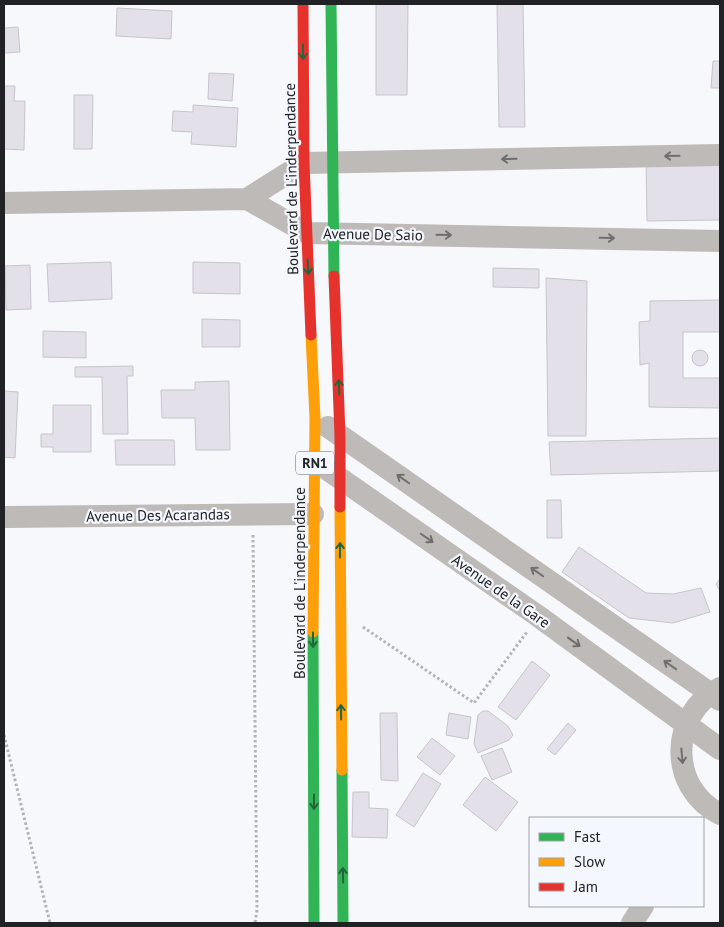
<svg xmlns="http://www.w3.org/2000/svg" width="724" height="927" font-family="'PT Sans',sans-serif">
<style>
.building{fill:#e4e0ea;stroke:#c6c6ca}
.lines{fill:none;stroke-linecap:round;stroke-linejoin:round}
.path{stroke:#b6b4b3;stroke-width:3;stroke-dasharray:2.5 2.5;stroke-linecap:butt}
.street{stroke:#bebab7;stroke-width:22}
.fast{stroke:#30b455;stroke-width:11}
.slow{stroke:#ff9f0a;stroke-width:11}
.jam{stroke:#e5322d;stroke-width:11}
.oneway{stroke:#27643b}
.oneway2{stroke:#6f6e6e}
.labels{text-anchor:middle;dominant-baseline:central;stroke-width:4.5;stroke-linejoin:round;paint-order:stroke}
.shield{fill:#f4f7fd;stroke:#606266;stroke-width:1}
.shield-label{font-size:14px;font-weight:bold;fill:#202225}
.street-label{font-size:15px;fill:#202225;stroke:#f4f7fd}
</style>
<rect width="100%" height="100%" fill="#f6f8fb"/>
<path class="building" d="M376,4H408L407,95H376Z
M497,4H523L525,127H499Z
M117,8L172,11L171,39L116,36Z
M18,27L20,52L4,53V28Z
M713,61H720V88H711Z
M209,73L234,74L232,101L208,99Z
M4,86H15L14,101H25L24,150L4,149Z
M74,95H93L92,149H74Z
M193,105L238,108L236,147L191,144L192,132L172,131L173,111L193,112Z
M720,161V220L647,221L646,162Z
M111,262L112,299L49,302L47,264Z
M193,262L240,263V294L193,293Z
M30,265L31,309L6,310L5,266Z
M493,268L539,269V288L493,287Z
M546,278L587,281L586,436H548Z
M720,300V332H683V378H720V408L649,407V363L640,365L639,322L650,321V301Z
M202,319L240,320V347H202Z
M43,331L86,332V358L43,357Z
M692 358a8 8 0 1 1 16 0a8 8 0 1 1-16 0Z
M133,366V376H127L128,434H103L102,377H75V367Z
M229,381L230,450H196L195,418H162L161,390H195V382Z
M4,391L18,392L15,458L4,457Z
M53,405H91V452H53V447H41V434H53Z
M720,438V471L551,475L549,442Z
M115,440H174L175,465H116Z
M547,500H561L562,538H547Z
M579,547L646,593L673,594L701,588L710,612L673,623L629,618L562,572Z
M720,579V591L716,584Z
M532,661L550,675L516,720L498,707Z
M483,711H488L508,726L513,735L509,740L478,753L474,744L478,715Z
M380,713H397L398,781L381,780Z
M449,713L471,717L468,739L446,735Z
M568,723L576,730L555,755L547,749Z
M432,738L455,756L440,775L417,757Z
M502,748L512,772L492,780L481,756Z
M423,773L441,784L414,827L396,815Z
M485,777L518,802L496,831L463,805Z
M353,792H369V808L388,809L387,838L352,837Z"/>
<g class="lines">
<path class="path" d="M253,535L257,910L255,923
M363,627L474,703L527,632
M4,735L50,923"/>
<path class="street" d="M247,199L304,163L720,155
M4,203L247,199L307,233L720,241
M328,427L720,700
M328,470L538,616L720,749
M4,517L313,514
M720,688C669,714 668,788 720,814
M632,923L643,906"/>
<path class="fast" d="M331,4L334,276
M313,632L314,923
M342,770L343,923"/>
<path class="slow" d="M311,335L315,418L313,632
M340,507L342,770"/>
<path class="jam" d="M303,4L304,163L311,335
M334,276L340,436V507"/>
</g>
<defs><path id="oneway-shaft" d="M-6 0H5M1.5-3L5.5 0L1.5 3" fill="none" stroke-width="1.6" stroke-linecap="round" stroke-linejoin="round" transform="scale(1.25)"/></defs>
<g class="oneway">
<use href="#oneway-shaft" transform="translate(303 52) rotate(90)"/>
<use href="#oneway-shaft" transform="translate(308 267) rotate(87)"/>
<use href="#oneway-shaft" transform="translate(339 387) rotate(-92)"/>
<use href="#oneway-shaft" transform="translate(340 550) rotate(-89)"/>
<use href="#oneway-shaft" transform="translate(313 640) rotate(90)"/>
<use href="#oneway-shaft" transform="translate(341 712) rotate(-91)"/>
<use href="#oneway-shaft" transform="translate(314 802) rotate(90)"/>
<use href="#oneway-shaft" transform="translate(343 875) rotate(-91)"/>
</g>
<g class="oneway2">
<use href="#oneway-shaft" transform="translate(672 156) rotate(179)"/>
<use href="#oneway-shaft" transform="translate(509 159) rotate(179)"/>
<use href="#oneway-shaft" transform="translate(444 235) rotate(1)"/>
<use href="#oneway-shaft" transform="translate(607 238) rotate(1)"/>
<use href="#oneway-shaft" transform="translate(403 479) rotate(-145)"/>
<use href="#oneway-shaft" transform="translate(427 538) rotate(35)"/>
<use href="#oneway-shaft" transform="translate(537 572) rotate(-145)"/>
<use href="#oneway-shaft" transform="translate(574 642) rotate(36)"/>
<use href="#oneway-shaft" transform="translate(670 665) rotate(-145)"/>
<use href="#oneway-shaft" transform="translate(682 756) rotate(85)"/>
</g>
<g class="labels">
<rect class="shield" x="296" y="451.5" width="38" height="23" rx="4"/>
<g class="shield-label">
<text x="315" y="463">RN1</text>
</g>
<g class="street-label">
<text transform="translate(291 179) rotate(-91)">Boulevard de L'inderpendance</text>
<text transform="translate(373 234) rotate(1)">Avenue De Saio</text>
<text transform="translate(158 515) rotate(-1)">Avenue Des Acarandas</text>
<text transform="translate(299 583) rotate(-90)">Boulevard de L'inderpendance</text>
<text transform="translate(501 591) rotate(35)">Avenue de la Gare</text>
</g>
</g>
<rect width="724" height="927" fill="none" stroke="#202225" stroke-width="10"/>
<rect x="529" y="817" width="175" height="90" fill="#f4f7fd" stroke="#9fa2a7"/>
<rect x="539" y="833" width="25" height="8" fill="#30b455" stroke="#9fa2a7"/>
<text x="574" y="842" font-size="15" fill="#202225">Fast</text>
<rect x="539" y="858" width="25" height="8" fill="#ff9f0a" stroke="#9fa2a7"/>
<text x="574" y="867" font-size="15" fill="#202225">Slow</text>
<rect x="539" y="883" width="25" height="8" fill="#e5322d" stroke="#9fa2a7"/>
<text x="574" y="892" font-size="15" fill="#202225">Jam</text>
</svg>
